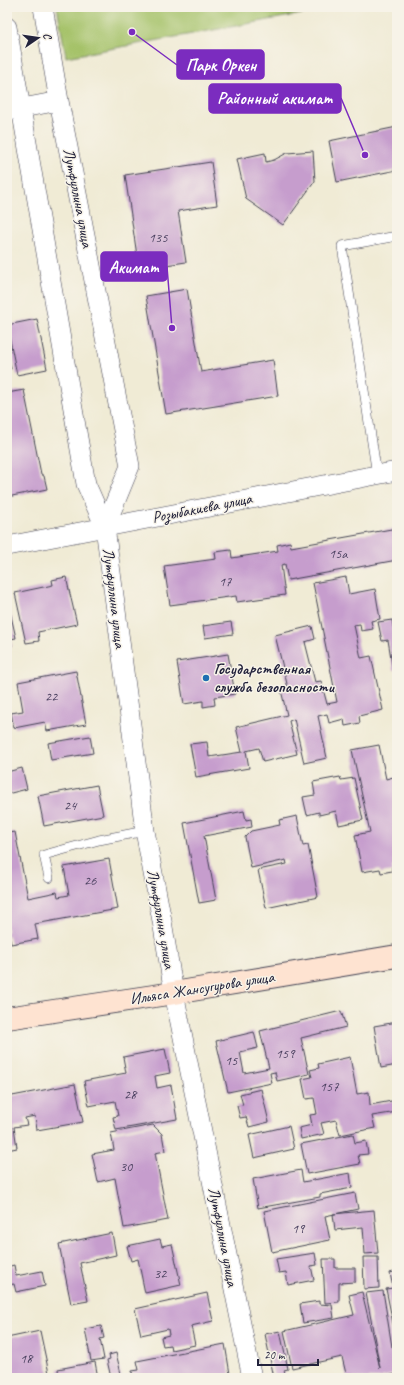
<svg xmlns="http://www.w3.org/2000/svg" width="404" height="1385" font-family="Caveat,sans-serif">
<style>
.green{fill:#a5c269;stroke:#647252}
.building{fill:#c69dcd}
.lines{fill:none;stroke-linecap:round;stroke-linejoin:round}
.service-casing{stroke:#414052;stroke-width:10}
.minor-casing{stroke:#414052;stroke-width:20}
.secondary-casing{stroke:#414052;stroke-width:24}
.service{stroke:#fff;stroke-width:9}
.minor{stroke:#fff;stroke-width:19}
.secondary{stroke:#fee3d1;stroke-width:22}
.poi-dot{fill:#1f6fb2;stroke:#f7f3e8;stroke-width:1.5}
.labels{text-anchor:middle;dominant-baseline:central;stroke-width:3;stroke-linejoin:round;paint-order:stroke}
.number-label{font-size:14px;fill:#4b4160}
.street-label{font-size:16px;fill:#22223b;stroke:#f7f3e8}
.poi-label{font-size:16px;font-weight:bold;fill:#22223b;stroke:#f7f3e8;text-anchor:start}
.leader{fill:none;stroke:#7b2cbf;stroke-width:1.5}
.callout-dot{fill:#7b2cbf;stroke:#f7f3e8;stroke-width:1.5}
.callout{fill:#7b2cbf;stroke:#7b2cbf;stroke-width:1.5}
.callout-label{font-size:17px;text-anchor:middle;font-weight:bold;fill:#fff}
</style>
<rect width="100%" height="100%" fill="#f7f3e8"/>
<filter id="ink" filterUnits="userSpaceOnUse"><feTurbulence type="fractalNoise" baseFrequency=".025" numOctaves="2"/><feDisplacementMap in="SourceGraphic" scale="8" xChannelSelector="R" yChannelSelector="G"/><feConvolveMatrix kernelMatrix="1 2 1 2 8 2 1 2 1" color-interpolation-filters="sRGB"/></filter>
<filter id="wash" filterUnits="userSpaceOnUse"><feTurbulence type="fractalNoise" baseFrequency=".012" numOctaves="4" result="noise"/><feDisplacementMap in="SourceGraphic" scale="16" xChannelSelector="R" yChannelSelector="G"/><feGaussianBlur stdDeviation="0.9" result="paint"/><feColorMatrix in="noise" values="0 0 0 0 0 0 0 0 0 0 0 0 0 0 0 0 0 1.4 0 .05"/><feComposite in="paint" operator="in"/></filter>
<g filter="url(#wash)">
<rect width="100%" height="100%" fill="#f0ebd5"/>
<path class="green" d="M57,7H340L66,57Z"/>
<g id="blocks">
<path class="building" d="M397,127V170L337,182L329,141Z
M313,151L315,181L283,225L246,199L237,159L265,153L266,162L274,160L287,153Z
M211,162L217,205L178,211L186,262L139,269L125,175Z
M187,289L201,372L273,360L278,396L166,414L146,296Z
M37,319L47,369L17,375L7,325Z
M7,351L11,369L7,370Z
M24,390L41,474L44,476L47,489L7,497V393Z
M397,528V560L288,580L285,564L281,565L285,595L237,602L236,596L170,605L164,566L216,559L215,552L231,550L232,558L278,551L277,545L290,542L291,547Z
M66,577L77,624L38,632L39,641L26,643L15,593L53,585L52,580Z
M346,577L349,594L375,589L380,619L371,621L373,629L361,631L360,624L354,625L361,658L371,656L383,710L359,716L360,723L345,726L344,719L329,723L327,714L318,716L327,758L304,763L294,719L289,721L297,754L263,762L259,748L246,751L249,768L196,777L190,744L207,742L209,757L242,752L236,727L287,715L281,690L288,688L275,635L312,626L315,639L305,642L315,682L321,681L327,704L337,702L313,583Z
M7,607H9L16,638L10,639L12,646L7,647Z
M392,620L397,648V670H393L388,640L382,641L378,622Z
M231,622L233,634L205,638L203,626Z
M228,654L235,694L214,697L215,705L203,707V701L184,704L177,662Z
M76,671L86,724L47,731L45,722L14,728L11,713L23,711L18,682Z
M90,736L93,753L51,760L48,743Z
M379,745L386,779L397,776V866L392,867V871L381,873L380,869L362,872L355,835L370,832L352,750Z
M22,768L27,789L7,794V772Z
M340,777L341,780L354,778L363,820L339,825L336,811L319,815V812L307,815L303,797L315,795L313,782Z
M97,785L103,815L44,826L38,796Z
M244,811L246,820L251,819L252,827L204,836L216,900L199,903L184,823Z
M297,816L303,846L308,845L318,897L266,908L258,870L287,864L286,860L251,868L245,837L251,831L280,825L279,820Z
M15,832L28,898L57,892L58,897L69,895L64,867L109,859L118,909L35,924L38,939L11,944L9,935L7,936V833Z
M341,1011L346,1027L301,1038L309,1074L277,1081L275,1072L270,1073L272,1083L228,1092L216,1041L254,1032L258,1048L240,1052L244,1073L269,1068L260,1031Z
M397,1022V1065L381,1068L374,1026Z
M165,1049L170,1073L155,1076L157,1088L171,1085L177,1119L116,1130L113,1117L118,1116L115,1101L89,1106L84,1081L126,1073L123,1057Z
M350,1057L357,1094L369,1092L370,1105L397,1100V1112L372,1116L375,1128L340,1135L336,1120L321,1123L324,1134L301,1139L299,1128L312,1125L310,1115L317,1114L314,1098L306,1099L302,1079L312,1077L310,1070L319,1068L318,1064Z
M75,1084L83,1122L37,1130L35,1116L25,1118L27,1125L14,1127L17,1148L7,1150V1097Z
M261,1089L269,1122L249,1127L246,1117L240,1118L237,1106L243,1105L240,1094Z
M153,1125L162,1134L165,1151L155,1153L168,1220L124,1228L115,1178L98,1182L92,1154L114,1150L111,1133Z
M289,1126L294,1149L254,1158L249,1135Z
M353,1134L355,1143L366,1141L368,1154L358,1155L360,1164L307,1174L301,1144Z
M301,1170L303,1182L350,1173L352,1188L320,1194V1197L258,1208L253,1179Z
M355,1193L358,1209L325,1216L330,1240L272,1252L264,1211Z
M374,1210L378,1253L365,1254L363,1227L335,1230L333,1214Z
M112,1233L116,1255L80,1263L88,1301L71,1304L59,1244Z
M160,1239L162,1246L172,1244L181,1285L145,1293L138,1259L131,1261L127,1246Z
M315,1253L317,1265L311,1266L314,1280L288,1285L286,1272L279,1273L276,1259Z
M363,1257H378L379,1288L364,1289Z
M323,1259H335V1268H355V1282L339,1283V1302L325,1303Z
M14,1265L16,1276L42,1271L45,1286L16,1292L14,1284L7,1285V1267Z
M397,1271V1338H396L386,1289L393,1288L390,1273Z
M383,1291L392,1347L397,1346V1374L381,1377L382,1378H347L342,1357L292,1368L284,1331L354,1315L349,1295L362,1292L380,1368L366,1293Z
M207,1293L213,1321L191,1326L195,1345L171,1350L170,1345L163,1346L161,1337L169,1335L168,1329L141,1335L135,1309Z
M319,1301V1304L332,1305L334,1318L303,1323L300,1304Z
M101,1326L104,1338L100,1339L104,1359L91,1361L85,1329Z
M40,1331L50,1378H7V1338Z
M280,1331L288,1369L284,1370L286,1378H274L265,1334Z
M225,1344L230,1374L210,1378H133L132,1371L139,1370L137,1361Z
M116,1353L122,1378H111L107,1360L110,1359L109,1355Z
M95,1362L98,1378H59L58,1369Z"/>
</g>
</g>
<g filter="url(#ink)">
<use href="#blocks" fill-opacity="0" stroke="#414052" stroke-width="1"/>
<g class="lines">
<defs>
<path id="service" d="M377,475L342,246L397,236
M49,878L44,855L99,840L145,831"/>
<path id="minor" d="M43,7L59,101L130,466L105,527
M7,27L86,484L105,527L145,831L162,921L174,993L252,1378
M7,111L59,101
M7,546L397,471"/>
<path id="secondary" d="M7,1018L174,993L397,956"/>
</defs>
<use href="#service" class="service-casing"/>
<use href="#minor" class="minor-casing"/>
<use href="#secondary" class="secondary-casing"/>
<use href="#service" class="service"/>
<use href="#minor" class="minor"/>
<use href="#secondary" class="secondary"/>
</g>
</g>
<circle class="poi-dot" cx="206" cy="678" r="4"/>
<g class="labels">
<g class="number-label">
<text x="158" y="237">135</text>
<text x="338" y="553">15а</text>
<text x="225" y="581">17</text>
<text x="51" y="696">22</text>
<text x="70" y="805">24</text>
<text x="90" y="880">26</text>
<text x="285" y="1053">159</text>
<text x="231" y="1060">15</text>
<text x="329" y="1086">157</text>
<text x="130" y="1094">28</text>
<text x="126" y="1166">30</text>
<text x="298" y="1228">19</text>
<text x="160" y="1273">32</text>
<text x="26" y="1358">18</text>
</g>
<g class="street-label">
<text transform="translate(78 198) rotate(79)">Лутфуллина улица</text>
<text transform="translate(202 508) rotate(-11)">Розыбакиева улица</text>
<text transform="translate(114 598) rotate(83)">Лутфуллина улица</text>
<text transform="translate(161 919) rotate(80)">Лутфуллина улица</text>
<text transform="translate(202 988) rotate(-9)">Ильяса Жансугурова улица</text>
<text transform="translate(223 1237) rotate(79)">Лутфуллина улица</text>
</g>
<g class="poi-label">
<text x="214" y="669">Государственная<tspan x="214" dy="18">служба безопасности</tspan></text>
</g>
</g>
<path class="leader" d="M132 32L177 65M365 155L341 98M172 328L167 267"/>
<g class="callout-dot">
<circle cx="132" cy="32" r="4"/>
<circle cx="365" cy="155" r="4"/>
<circle cx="172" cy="328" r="4"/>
</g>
<g class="callout">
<rect x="177" y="50" width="87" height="29" rx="4"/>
<rect x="209" y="84" width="132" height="29" rx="4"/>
<rect x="101" y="252" width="66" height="29" rx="4"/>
</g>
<g class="callout-label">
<text x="221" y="71">Парк Оркен</text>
<text x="275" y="104">Районный акимат</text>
<text x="134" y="273">Акимат</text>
</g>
<rect width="404" height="1385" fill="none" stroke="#f7f3e8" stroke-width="24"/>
<g transform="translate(38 38) rotate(77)" stroke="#f7f3e8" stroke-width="3" paint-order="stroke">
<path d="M0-3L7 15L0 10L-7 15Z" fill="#22223b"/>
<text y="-6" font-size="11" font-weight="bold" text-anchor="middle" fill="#22223b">С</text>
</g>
<path d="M258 1359v6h60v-6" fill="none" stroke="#22223b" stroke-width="2"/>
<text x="264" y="1359" font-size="12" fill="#22223b" stroke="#f7f3e8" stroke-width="3" paint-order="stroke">20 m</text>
</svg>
